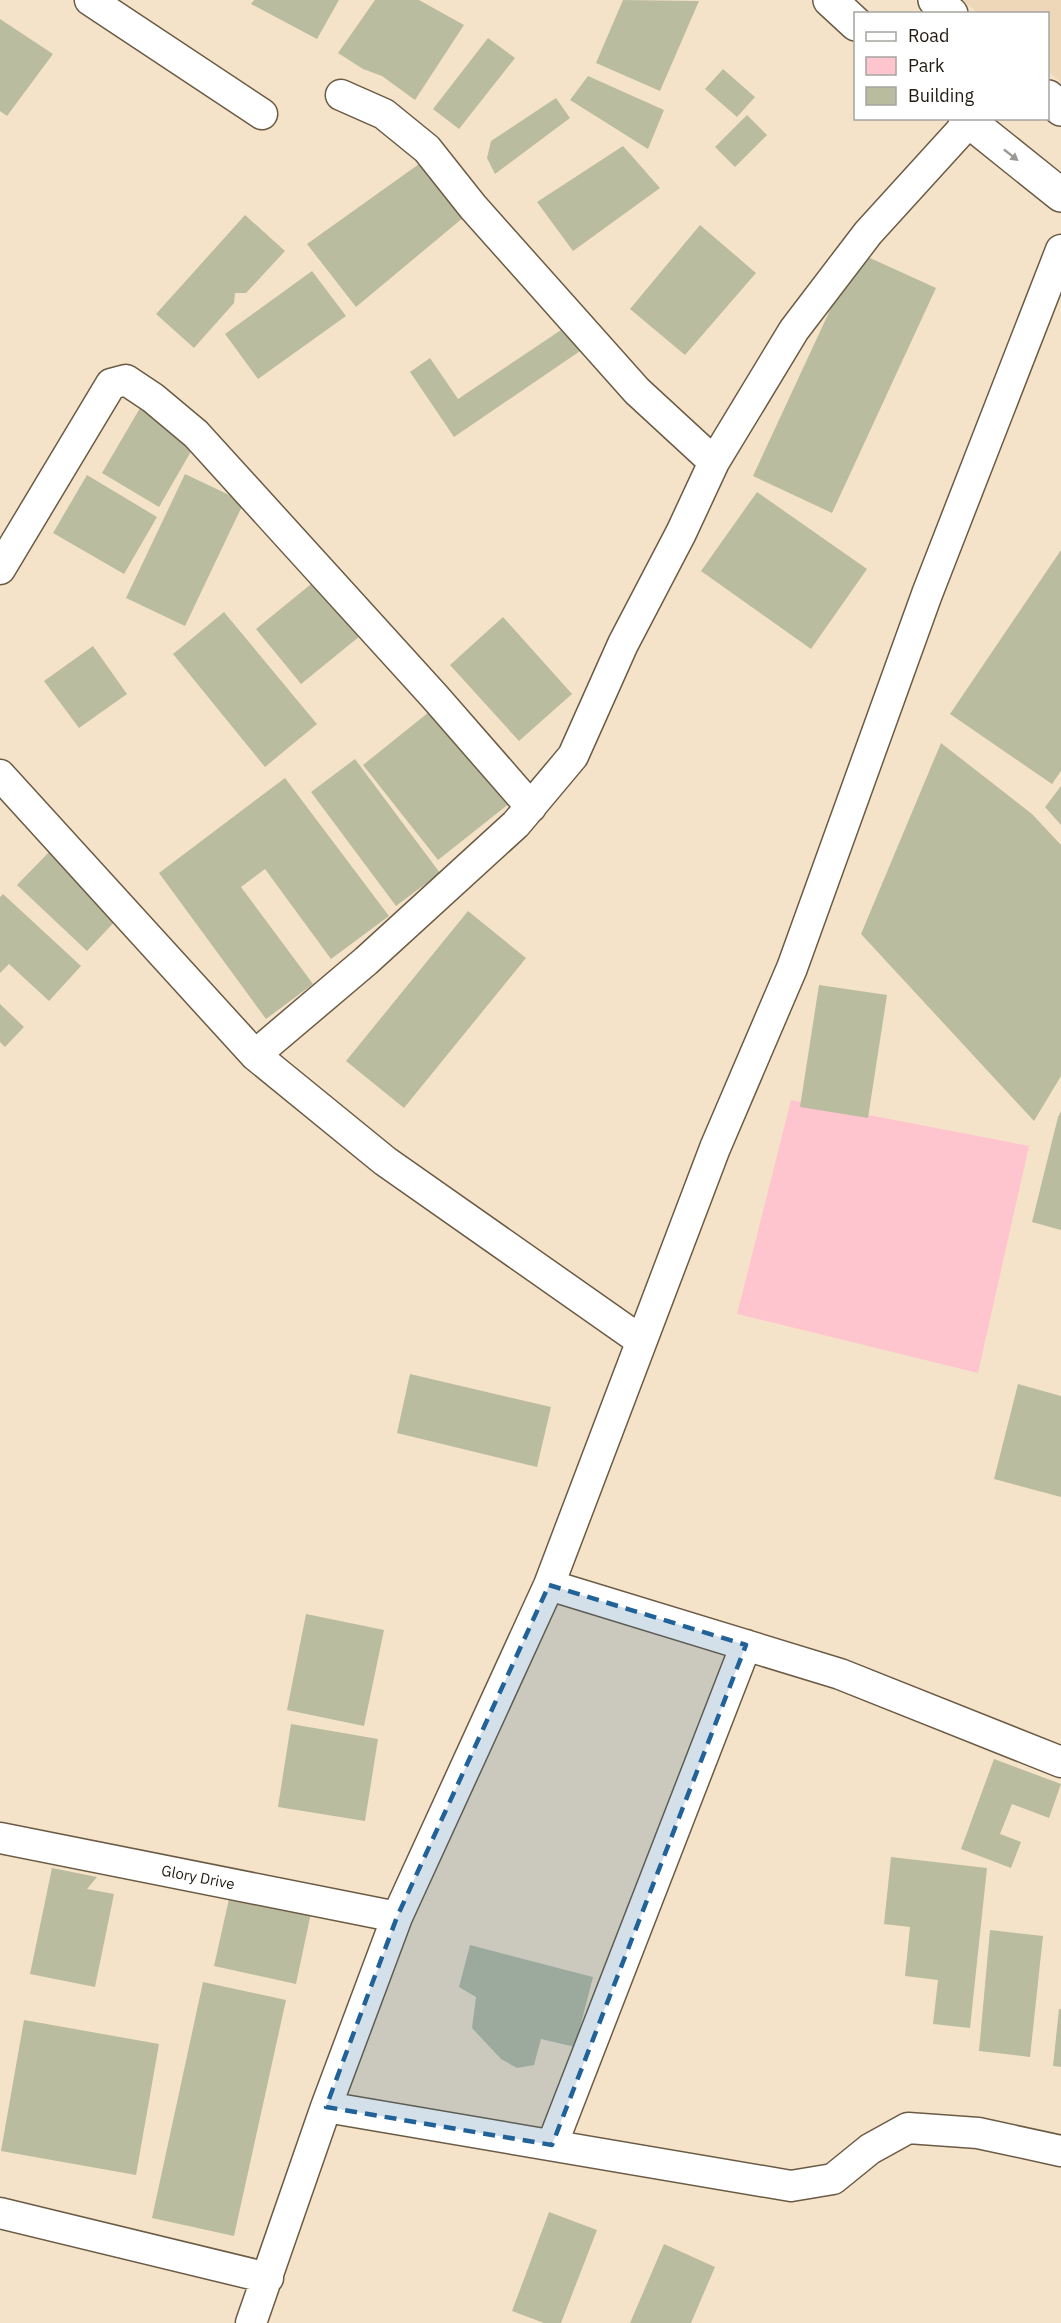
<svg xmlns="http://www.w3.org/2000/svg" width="1061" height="2323" font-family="'IBM Plex Sans',sans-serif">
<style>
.built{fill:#eed7b8}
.green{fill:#fec5ce}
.building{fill:#babc9f}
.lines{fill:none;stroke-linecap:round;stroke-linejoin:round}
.street-casing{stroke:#6b5b45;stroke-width:33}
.primary-casing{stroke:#6b5b45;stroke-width:36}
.street{stroke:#fff;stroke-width:30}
.primary{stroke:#fff;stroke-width:33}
.oneway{fill:#9c9894}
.marked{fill:#216298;fill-opacity:0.2;stroke:#216298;stroke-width:4.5;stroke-dasharray:12 8;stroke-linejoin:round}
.labels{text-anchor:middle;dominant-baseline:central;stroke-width:5;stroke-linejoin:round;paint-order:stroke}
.street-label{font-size:15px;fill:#221b12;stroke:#fff}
</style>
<rect width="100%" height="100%" fill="#f5e3c9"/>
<path class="built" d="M962,0H1061V83L1048,71V14L978,13Z"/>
<path class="green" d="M791,1100L1029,1146L978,1373L737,1314Z"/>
<path class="building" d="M254,0H339L317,39L251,4Z
M375,0H419L464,25L415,100L382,76L363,69L338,53Z
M623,0L699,1L660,91L596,63Z
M0,19L53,54L7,116L0,111Z
M488,38L515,58L459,129L433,109Z
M723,69L755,97L737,117L705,89Z
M588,76L664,110L648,149L570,100Z
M556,98L570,118L495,174L487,158L491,141Z
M747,115L767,135L735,167L715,147Z
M623,146L660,188L573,251L537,202Z
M419,164L464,217L356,307L307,244Z
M245,215L285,251L246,293H235L234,303L194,348L156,314Z
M700,225L756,273L685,355L630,309Z
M857,252L936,288L832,513L753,476Z
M312,271L346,316L258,379L225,334Z
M570,324L586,347L454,437L410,372L430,358L458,399Z
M140,408L197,441L159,507L102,473Z
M185,474L244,502L185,626L126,598Z
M87,475L157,517L124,574L53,533Z
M757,492L867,569L811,649L701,571Z
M1061,550V771L1052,784L950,714Z
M316,580L360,636L301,684L256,629Z
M224,612L317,724L265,767L173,654Z
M503,617L572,694L519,741L450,665Z
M93,646L127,694L79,728L44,681Z
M434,708L510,803L438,860L363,765Z
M941,743L1032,814L1061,845V1076L1034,1121L861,934Z
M355,759L440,873L396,906L311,792Z
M285,778L389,916L331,959L265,869L241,887L313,984L266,1019L159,873Z
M1061,786V825L1045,807Z
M50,851L120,916L87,951L17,885Z
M3,894L81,966L49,1001L9,964L0,973V897Z
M468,911L526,958L404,1108L346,1061Z
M819,985L887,995L868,1118L800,1107Z
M0,1004L24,1027L5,1047L0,1042Z
M1061,1111V1230L1032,1222L1058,1117Z
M410,1374L551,1407L537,1467L397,1433Z
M1018,1384L1061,1396V1497L994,1479Z
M306,1614L384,1630L364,1726L287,1710Z
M291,1724L378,1739L365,1821L278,1807Z
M994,1759L1061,1784L1049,1818L1012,1804L1000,1834L1021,1842L1011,1868L961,1849Z
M891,1857L987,1868L970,2028L933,2024L938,1980L905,1976L910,1927L884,1924Z
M52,1868L97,1877L87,1889L114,1894L95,1987L30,1974Z
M231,1890L312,1908L296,1984L214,1966Z
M990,1930L1043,1936L1030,2057L979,2051Z
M470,1945L593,1977L575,2047L541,2039L534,2065L517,2068L501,2059L472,2028L476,1997L459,1987Z
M203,1982L286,2000L234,2236L152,2218Z
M1059,2009H1061V2067L1053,2066Z
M24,2020L159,2044L136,2175L1,2151Z
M549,2212L597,2230L561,2323H544L512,2311Z
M664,2244L715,2267L691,2323H630Z"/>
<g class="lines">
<defs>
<path id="street" d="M90,0L262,114
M341,95L384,114L427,149L473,207L637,391L714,462
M0,569L111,384L126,380L153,398L196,434L435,697L531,807
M0,775L255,1055L385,1161L640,1340
M255,1055L366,961L516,824L573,756L623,644L681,533L714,462L794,330L868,233L969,122
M549,1585L840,1674L1061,1762
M0,1838L397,1917
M326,2107L791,2186L833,2179L870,2149L908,2128L978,2133L1061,2151
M552,2145L746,1645
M0,2213L268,2278
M251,2323L326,2107L397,1917L549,1585L715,1148L792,968L927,594L1061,250"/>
<path id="primary" d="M830,0L856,24
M935,0L951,14
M1048,97L1061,109
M965,118L1061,195"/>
</defs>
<use href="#street" class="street-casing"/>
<use href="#primary" class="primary-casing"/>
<use href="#street" class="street"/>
<use href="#primary" class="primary"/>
</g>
<defs><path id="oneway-solid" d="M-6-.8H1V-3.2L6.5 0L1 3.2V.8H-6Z" transform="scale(1.5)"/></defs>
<use class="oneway" href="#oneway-solid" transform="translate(1011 155) rotate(38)"/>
<path class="marked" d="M549,1585L746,1645L552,2145L326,2107L397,1917Z"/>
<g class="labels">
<g class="street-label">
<text transform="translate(198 1877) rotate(11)">Glory Drive</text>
</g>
</g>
<rect x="854" y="12" width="195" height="108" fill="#ffffff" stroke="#a7a4a0" stroke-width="1.5"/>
<rect x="866" y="32" width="30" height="9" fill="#ffffff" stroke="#a7a4a0" stroke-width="1.5"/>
<text x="908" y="42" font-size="18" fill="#221b12">Road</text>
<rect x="866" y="57" width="30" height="18" fill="#fec5ce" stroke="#a7a4a0" stroke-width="1.5"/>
<text x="908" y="72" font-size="18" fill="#221b12">Park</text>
<rect x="866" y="87" width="30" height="18" fill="#babc9f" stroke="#a7a4a0" stroke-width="1.5"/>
<text x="908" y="102" font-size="18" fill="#221b12">Building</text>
</svg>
